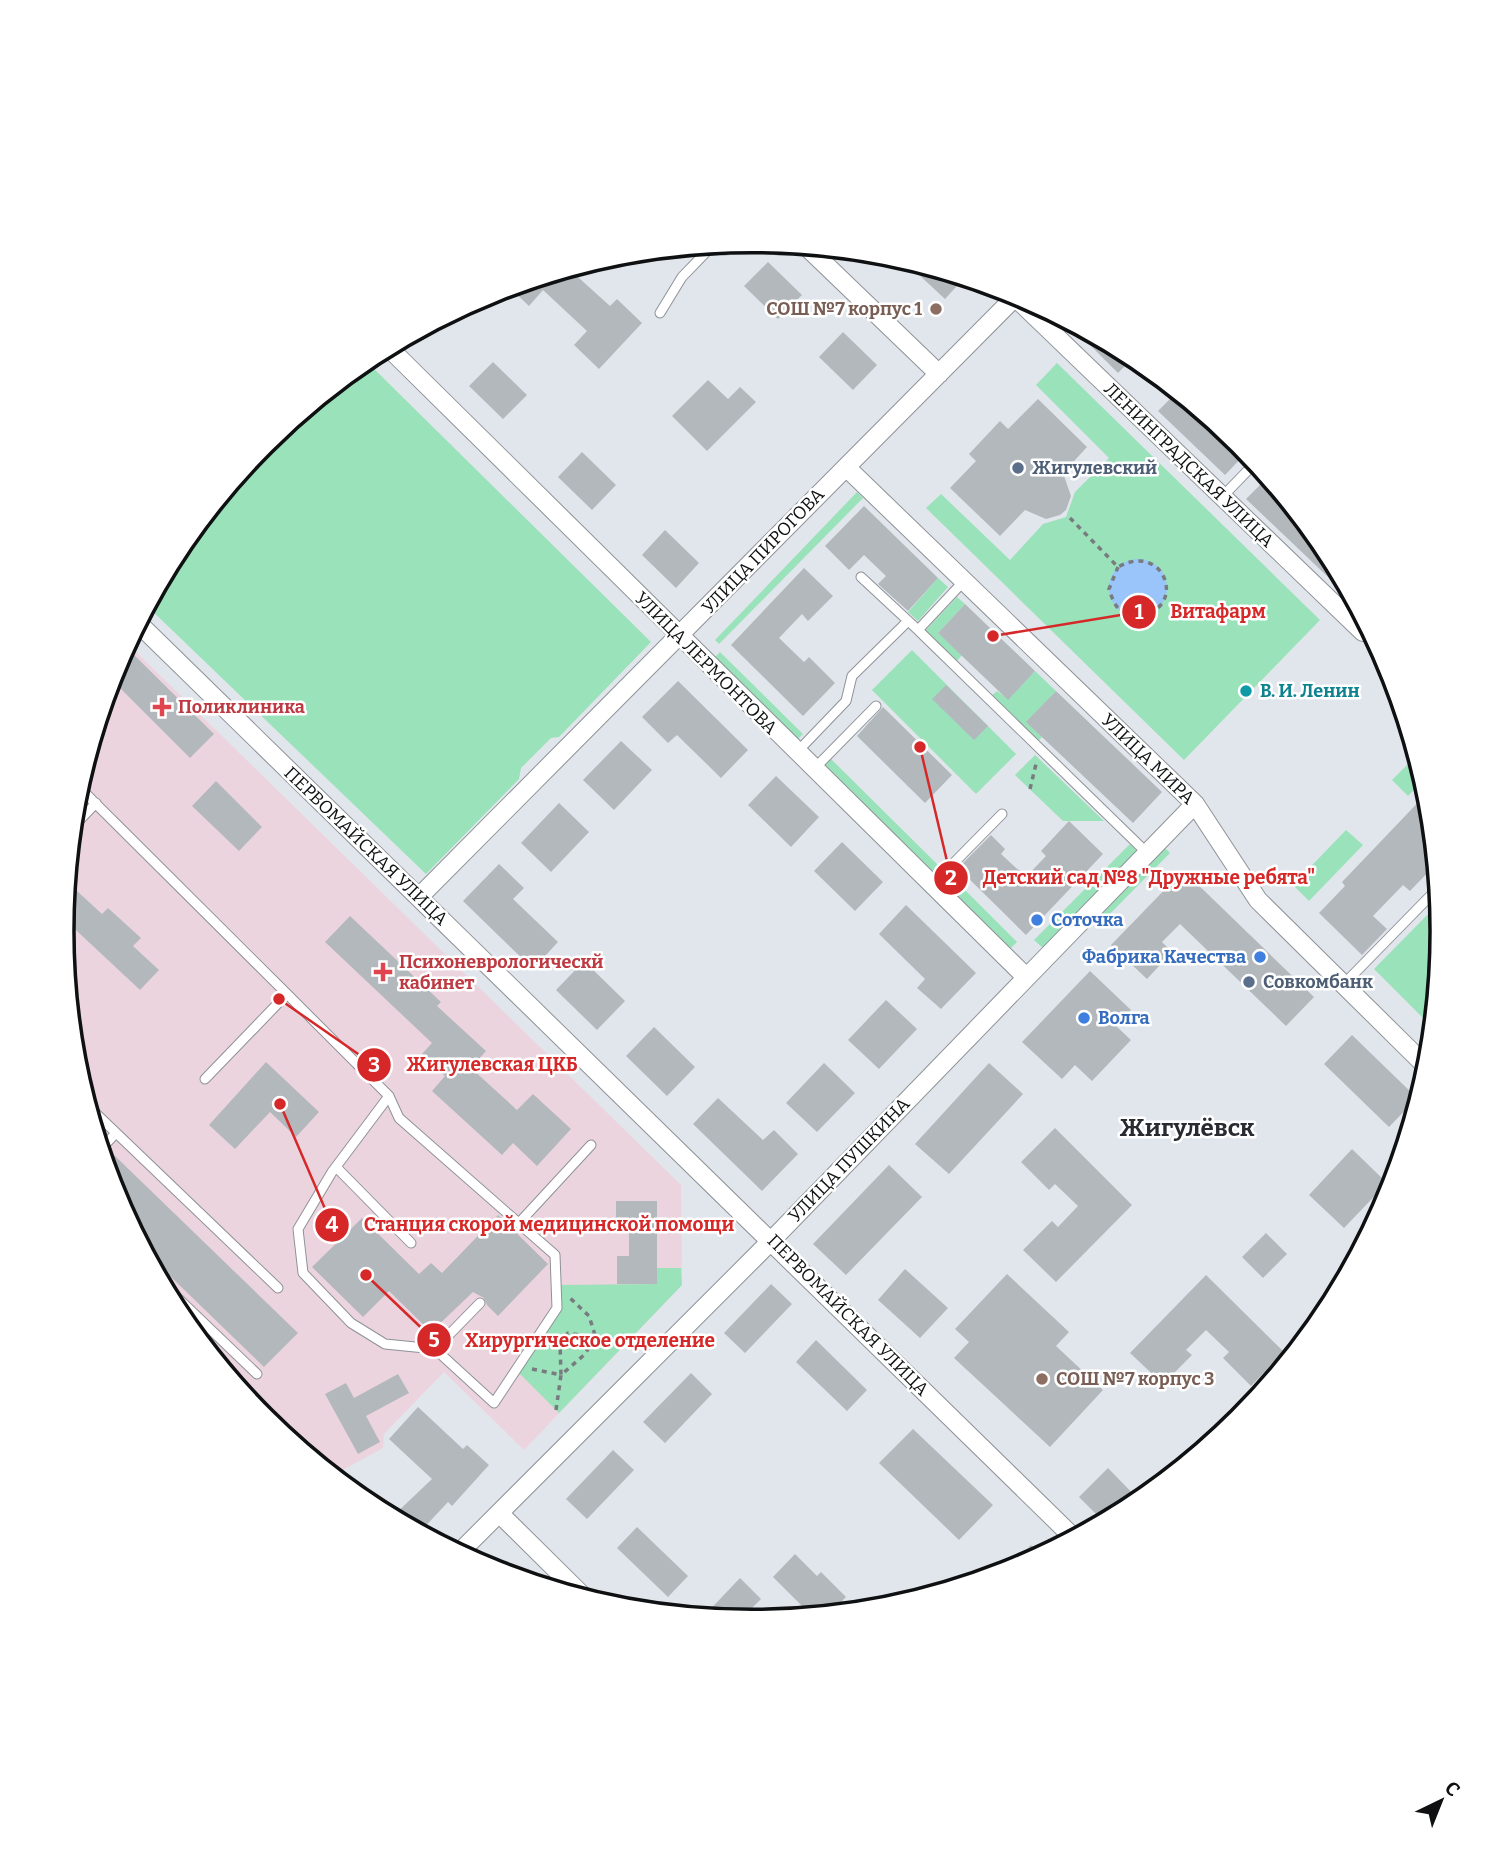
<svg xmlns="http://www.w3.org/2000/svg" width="1504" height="1864" font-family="Bitter,serif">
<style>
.medical{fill:#ecd4df}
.green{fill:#99e2ba}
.water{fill:#99c5fa}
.building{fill:#b3b8bd}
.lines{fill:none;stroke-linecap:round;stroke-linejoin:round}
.service-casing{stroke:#8e9297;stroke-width:11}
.minor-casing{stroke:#8e9297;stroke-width:20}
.path{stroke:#787b7f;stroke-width:3.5;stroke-dasharray:5 5;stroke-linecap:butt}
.service{stroke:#fff;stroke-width:9}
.minor{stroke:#fff;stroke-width:18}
.education-dot{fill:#8d6e63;stroke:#fff;stroke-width:2.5}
.service-dot{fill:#5c6f8a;stroke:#fff;stroke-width:2.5}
.culture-dot{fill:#0f9aa8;stroke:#fff;stroke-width:2.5}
.health-dot{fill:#e0444e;stroke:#fff;stroke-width:2.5}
.shop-dot{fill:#3f7fe0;stroke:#fff;stroke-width:2.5}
.labels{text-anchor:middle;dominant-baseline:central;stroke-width:5;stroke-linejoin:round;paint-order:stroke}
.education-label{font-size:18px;font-weight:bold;fill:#785e54;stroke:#fff;text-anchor:end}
.street-label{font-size:18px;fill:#0e1011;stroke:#fff}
.service-label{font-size:18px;font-weight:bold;fill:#4e5e75;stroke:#fff;text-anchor:start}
.culture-label{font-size:18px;font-weight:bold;fill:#0d838f;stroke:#fff;text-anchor:start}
.health-label{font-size:18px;font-weight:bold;fill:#be3a42;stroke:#fff;text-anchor:start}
.shop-label{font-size:18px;font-weight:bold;fill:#366cbe;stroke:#fff;text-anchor:start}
.district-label{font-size:24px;font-weight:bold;fill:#282b30;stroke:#fff}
.rim{fill:none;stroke:#0e1011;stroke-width:3.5}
.leader{fill:none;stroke:#d62828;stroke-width:2.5}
.callout-dot{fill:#d62828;stroke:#fff;stroke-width:2.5}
.mark-label{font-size:21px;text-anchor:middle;font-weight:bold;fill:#fff}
.callout-label{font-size:19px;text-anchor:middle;font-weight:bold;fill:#d62828;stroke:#fff;stroke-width:5;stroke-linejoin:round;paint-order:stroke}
</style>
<rect width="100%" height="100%" fill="#e1e6ec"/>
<path class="medical" d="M127,643L681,1185L682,1285L524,1450L444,1372L384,1434L383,1448L332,1476L297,1448L288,1430L280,1434L263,1420L177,1315L114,1196L74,1066L61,932L75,797L114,667Z"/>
<path class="green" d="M365,360L651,642L559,737L551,738L521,768L519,779L426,874L147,606L178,548L264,443Z
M1057,363L1320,620L1184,760L926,508L941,494L1010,560L1043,524L1066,517L1075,492L1109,458L1036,385Z
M857,492L863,498L719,644L715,640Z
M938,578L948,587L918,621L908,612Z
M957,597L965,604L938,633L962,655L956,662L925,631Z
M912,650L1016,754L976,794L872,690Z
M720,652L803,734L796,741L713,659Z
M1035,671L1056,691L1027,722L1042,737L1037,742L991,696L997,691L1008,699Z
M1035,755L1104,821H1063L1015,775Z
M1417,755L1424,779L1408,796L1392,780Z
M830,758L939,866L931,874L822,766Z
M1346,830L1363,845L1309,901L1293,885Z
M1130,844L1139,854L1044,949L1034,940Z
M1161,844L1170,853L1098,926L1089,917Z
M948,873L1017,942L1009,950L940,881Z
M1440,902L1443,932L1433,1028L1374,969Z
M657,1268H681L682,1285L559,1413L517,1371L557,1308L556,1285L656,1284Z"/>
<path class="water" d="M1109 588a29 29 0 1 1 58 0a29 29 0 1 1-58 0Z"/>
<path class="building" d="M902,259L933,268L964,278L945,299Z
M768,262L802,295L778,319L744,286Z
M569,269L610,306L617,299L642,323L599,369L574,345L587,331L543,290L529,306L509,287Z
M1076,326L1104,341L1134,357L1118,373L1074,329Z
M843,332L877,365L853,390L819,357Z
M493,362L527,395L503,419L469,386Z
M708,380L728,399L740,387L756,402L707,451L672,416Z
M1177,392L1247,452L1225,475L1158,411Z
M1038,399L1087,447L1063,473L1071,496L1066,510L1060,515L1046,519L1025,510L1000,536L950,488L976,461L969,454L1000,421L1008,429Z
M582,452L616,485L592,510L558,477Z
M1268,477L1327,549L1352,595L1349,597L1246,499Z
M864,506L938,578L908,611L878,584L886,576L864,555L849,570L825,546Z
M665,530L699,563L676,588L642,555Z
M804,568L833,596L808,621L802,614L779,638L804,662L809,657L835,683L803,716L731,645Z
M965,604L1035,671L1008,700L938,633Z
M125,646L214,734L190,758L111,679Z
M678,681L748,750L721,778L677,735L668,743L642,717Z
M946,685L988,726L974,740L932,699Z
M1056,691L1162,792L1133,823L1026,722Z
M883,707L952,775L925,803L857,736Z
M621,741L652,770L614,810L583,780Z
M776,776L819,817L791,847L748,805Z
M216,781L262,827L239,851L192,806Z
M1428,792L1436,864L1410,891L1403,885L1373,916L1387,929L1362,955L1319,913L1345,886L1342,882Z
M559,803L589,832L551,872L521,843Z
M1069,821L1103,854L1026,935L958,868L991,835L1005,849L1001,854L1026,877L1046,856L1041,851Z
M842,842L883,882L855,911L814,871Z
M499,864L524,888L513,899L558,942L533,969L463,901Z
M1188,875L1314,997L1286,1026L1180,924L1162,942L1172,952L1147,979L1111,945L1176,878Z
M77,891L102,914L108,908L141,938L133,946L159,970L140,990L63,918L64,905Z
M906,905L976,973L941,1009L917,988L925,979L879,934Z
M350,916L441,1002L437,1006L486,1051L471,1068L517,1110L533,1094L571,1129L537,1166L513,1143L502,1155L432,1091L445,1076L422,1054L432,1043L325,942Z
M584,961L625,1001L597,1030L556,990Z
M1090,971L1131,1010L1116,1026L1131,1040L1092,1081L1075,1065L1062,1079L1022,1042Z
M886,1000L917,1029L879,1069L848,1040Z
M654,1027L695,1067L667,1096L626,1056Z
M1352,1035L1417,1098L1389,1127L1324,1064Z
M266,1062L319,1112L296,1137L270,1112L235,1149L209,1125Z
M824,1063L855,1093L817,1132L786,1103Z
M989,1063L1023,1094L949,1174L915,1144Z
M718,1098L763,1140L774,1130L798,1154L762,1191L693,1124Z
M1055,1128L1132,1205L1056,1282L1023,1250L1052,1221L1058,1227L1078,1206L1055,1184L1049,1190L1021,1162Z
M1352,1149L1387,1183L1344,1228L1309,1195Z
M114,1155L298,1333L264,1367L141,1248L114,1196L104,1165Z
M889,1165L922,1197L846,1275L813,1244Z
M616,1201H657V1284H617V1256H629V1225H616Z
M498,1215L548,1264L498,1316L487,1305L484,1298L473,1292L431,1332L389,1291L363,1317L312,1267L362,1218L419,1274L431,1263L442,1273Z
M1266,1233L1287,1254L1263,1278L1242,1257Z
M905,1269L948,1308L920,1338L878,1300Z
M1007,1274L1069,1332L1056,1346L1103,1390L1050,1447L954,1358L969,1342L955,1329Z
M1206,1275L1284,1352L1251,1386L1223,1358L1229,1352L1206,1330L1186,1350L1192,1355L1163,1384L1130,1353Z
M771,1284L792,1304L745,1353L724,1333Z
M816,1340L867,1390L847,1411L796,1362Z
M691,1373L712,1394L665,1443L643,1422Z
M398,1374L409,1393L366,1416L380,1442L358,1454L325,1394L346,1383L354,1398Z
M418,1407L463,1449L467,1445L489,1465L452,1506L448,1502L419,1533L391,1518L432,1479L389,1439Z
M913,1429L993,1505L959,1540L879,1463Z
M613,1450L634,1470L587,1519L566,1499Z
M1108,1468L1141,1502L1105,1523L1079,1497Z
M637,1527L688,1576L668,1597L617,1548Z
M1031,1545L1043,1556L1004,1574V1573Z
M795,1554L817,1576L821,1572L846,1597L842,1601L854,1613L813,1617L773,1577Z
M740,1578L761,1599L739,1621L702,1618Z"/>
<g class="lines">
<defs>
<path id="service" d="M660,313L682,277L713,245
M1223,496L1256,462
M861,577L918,630L964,581
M918,630L1147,853
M797,752L846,701L852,676L907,622
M814,769L876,706
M78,786L287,994L205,1079
M72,828L96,803
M932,885L1002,814
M1343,985L1438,888
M287,994L389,1096L399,1118L555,1255L557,1308L494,1403L435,1349L385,1344L351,1323L303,1273L298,1229L332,1172L389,1096
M86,1104L278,1288
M100,1150L116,1133
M336,1167L411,1243
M519,1223L591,1145
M158,1279L257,1374
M435,1349L480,1303"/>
<path id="minor" d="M807,247L939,374
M1015,297L1363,632L1369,627
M388,347L1026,977
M846,467L1195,804L1258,900L1429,1069
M138,623L1075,1539
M419,897L1018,294
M499,1513L587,1600
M458,1554L772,1240L1195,804"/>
</defs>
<use href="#service" class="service-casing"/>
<use href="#minor" class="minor-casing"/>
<path class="path" d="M1070,518L1118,567C1166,540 1189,612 1136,616C1120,618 1113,602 1109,589L1118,567
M1030,789L1036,764
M532,1369L561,1375L560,1342L568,1333L596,1338
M556,1410L561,1375L584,1355L596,1338L589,1316L570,1298"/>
<use href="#service" class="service"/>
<use href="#minor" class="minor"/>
</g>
<g class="education-dot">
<circle cx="936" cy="309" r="7"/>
<circle cx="1042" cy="1379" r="7"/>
</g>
<g class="service-dot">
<circle cx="1018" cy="468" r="7"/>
<circle cx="1249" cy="982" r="7"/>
</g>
<circle class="culture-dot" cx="1246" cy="691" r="7"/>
<g class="health-dot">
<path d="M158.5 696.5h7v7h7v7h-7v7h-7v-7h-7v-7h7z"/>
<path d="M379.5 961.5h7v7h7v7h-7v7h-7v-7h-7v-7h7z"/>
</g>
<g class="shop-dot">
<circle cx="1037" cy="920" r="7"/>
<circle cx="1260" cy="957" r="7"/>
<circle cx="1084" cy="1018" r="7"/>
</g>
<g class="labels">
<g class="education-label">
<text x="922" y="309">СОШ №7 корпус 1</text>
<text x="1056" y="1379" text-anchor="start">СОШ №7 корпус 3</text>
</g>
<g class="street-label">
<text transform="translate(1189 465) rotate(44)">ЛЕНИНГРАДСКАЯ УЛИЦА</text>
<text transform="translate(763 551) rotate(-46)">УЛИЦА ПИРОГОВА</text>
<text transform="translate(706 663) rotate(45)">УЛИЦА ЛЕРМОНТОВА</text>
<text transform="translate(1148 759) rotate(44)">УЛИЦА МИРА</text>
<text transform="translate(366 846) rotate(44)">ПЕРВОМАЙСКАЯ УЛИЦА</text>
<text transform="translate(849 1160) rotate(-46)">УЛИЦА ПУШКИНА</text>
<text transform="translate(848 1315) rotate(45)">ПЕРВОМАЙСКАЯ УЛИЦА</text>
</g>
<g class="service-label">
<text x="1032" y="468">Жигулевский</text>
<text x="1263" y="982">Совкомбанк</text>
</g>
<g class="culture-label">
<text x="1260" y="691">В. И. Ленин</text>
</g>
<g class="health-label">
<text x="178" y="707">Поликлиника</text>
<text x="399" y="962">Психоневрологическй<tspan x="399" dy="21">кабинет</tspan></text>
</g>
<g class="shop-label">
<text x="1051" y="920">Соточка</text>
<text x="1246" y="957" text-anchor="end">Фабрика Качества</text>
<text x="1098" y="1018">Волга</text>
</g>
<g class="district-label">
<text x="1187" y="1128">Жигулёвск</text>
</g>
</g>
<path d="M0 0H1504V1864H0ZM74 931a678 678 0 1 1 1356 0a678 678 0 1 1-1356 0Z" fill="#fff" fill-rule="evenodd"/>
<path class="rim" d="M74 931a678 678 0 1 1 1356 0a678 678 0 1 1-1356 0Z"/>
<path class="leader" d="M993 636L1139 612M920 747L951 878M279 999L374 1065M280 1104L332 1225M366 1275L434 1340"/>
<g class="callout-dot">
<circle cx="993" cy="636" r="7"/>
<circle cx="920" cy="747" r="7"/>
<circle cx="279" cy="999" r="7"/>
<circle cx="280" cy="1104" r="7"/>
<circle cx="366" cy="1275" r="7"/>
<circle cx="1139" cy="612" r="18"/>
<circle cx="951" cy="878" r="18"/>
<circle cx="374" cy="1065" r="18"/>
<circle cx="332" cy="1225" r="18"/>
<circle cx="434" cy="1340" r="18"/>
</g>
<g class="mark-label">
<text x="1139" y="619">1</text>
<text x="951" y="885">2</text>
<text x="374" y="1072">3</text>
<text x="332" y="1232">4</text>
<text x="434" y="1347">5</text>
</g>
<g class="callout-label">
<text x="1218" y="618">Витафарм</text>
<text x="1149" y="884">Детский сад №8 "Дружные ребята"</text>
<text x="492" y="1071">Жигулевская ЦКБ</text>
<text x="549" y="1231">Станция скорой медицинской помощи</text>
<text x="590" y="1347">Хирургическое отделение</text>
</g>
<g transform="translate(1441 1801) rotate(43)" stroke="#ffffff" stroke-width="5" paint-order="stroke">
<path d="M0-5L12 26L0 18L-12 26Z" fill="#0e1011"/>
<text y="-10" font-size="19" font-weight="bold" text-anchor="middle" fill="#0e1011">С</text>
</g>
</svg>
